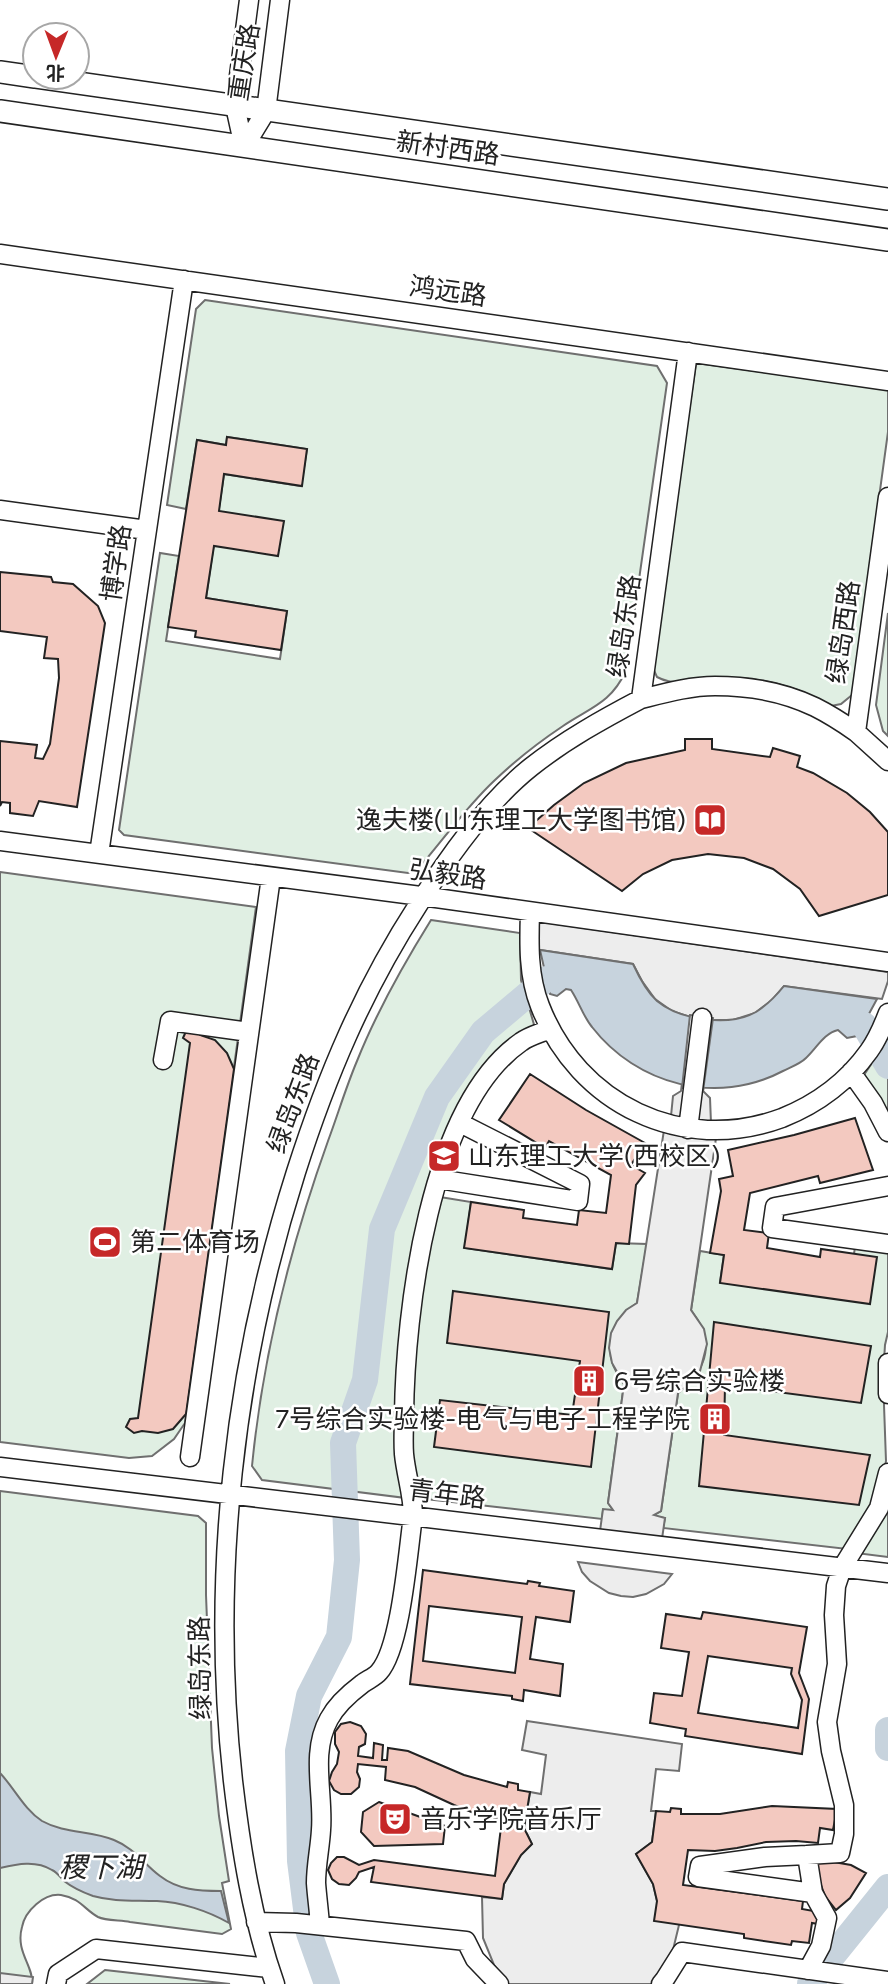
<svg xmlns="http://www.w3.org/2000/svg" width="888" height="1984" font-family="Figtree,'Noto Sans SC',sans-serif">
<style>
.green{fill:#e0efe3;stroke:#6f6f6f;stroke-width:2}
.parking{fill:#ededed;stroke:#6f6f6f;stroke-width:2}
.water{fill:#c7d3dd;stroke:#6f6f6f;stroke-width:2}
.pier{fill:#fff;stroke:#6f6f6f;stroke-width:2}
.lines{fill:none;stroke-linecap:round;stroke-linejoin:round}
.river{stroke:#c7d3dd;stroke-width:26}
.building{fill:#f3c9c0;stroke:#222;stroke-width:2;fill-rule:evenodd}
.minor-casing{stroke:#222;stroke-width:21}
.major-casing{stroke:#222;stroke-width:24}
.minor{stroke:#fff;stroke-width:18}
.major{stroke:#fff;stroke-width:21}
.labels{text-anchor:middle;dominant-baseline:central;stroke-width:5;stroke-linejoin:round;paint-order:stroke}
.street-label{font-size:26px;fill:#222;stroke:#fff}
.poi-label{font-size:26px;fill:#222;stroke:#fff;text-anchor:start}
.water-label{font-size:28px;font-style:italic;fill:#222;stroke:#fff}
</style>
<rect width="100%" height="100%" fill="#fff"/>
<path class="green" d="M205,300L657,366L667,383L626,671C610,704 591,707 563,726C539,742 516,760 495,780C466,807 444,839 418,869L408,873L124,835L119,830L160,553L179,556L166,641L280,659L287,611L206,598L224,474L301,486L307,449L227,437L226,445L197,440L186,509L167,505L196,309Z
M696,363L888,389V432L852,695L841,704L831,706C799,687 763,677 726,678C704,680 677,688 657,677L652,666Z
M888,613V736L883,731L876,705Z
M0,872L256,907L185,1423L174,1439L152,1456L129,1458L0,1442Z
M431,920L520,933L521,980L535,1028L489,1067L420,1228L406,1498L262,1480L252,1466C263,1354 290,1247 328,1141C338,1114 346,1087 357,1061C377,1011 403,965 431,920Z
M888,1039V1121L860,1081Z
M440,1197L471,1202L465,1248L612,1269L616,1243L647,1244L637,1303C607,1323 601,1355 624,1384L608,1503L614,1511L603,1510L602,1519L417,1498L409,1457L414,1324Z
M855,1247L888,1252V1332L885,1345L883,1377L886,1461L879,1496L847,1549L663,1528L665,1518L652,1516L661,1511L678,1393C708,1369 716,1342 691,1310L700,1251L724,1255L720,1282L854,1254Z
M0,1491L198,1516L206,1523V1595L212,1748L219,1816L229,1881L222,1883L231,1929L222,1934C191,1930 161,1926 130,1922C121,1920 106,1921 98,1917C85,1910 80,1898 61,1895C44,1893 25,1911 22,1927C15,1952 34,1966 32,1984H0Z
M888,1498V1557L856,1553Z
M105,1970L230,1984H87Z"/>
<path class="parking" d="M535,921L888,972V981L882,999L784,986L772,1000L755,1013L733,1020H712L703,1091L710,1098L711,1123L716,1138L691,1310L704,1329L707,1344L700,1371L692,1382L678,1393L661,1511L654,1515L665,1518L662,1539L600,1531L603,1509L613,1510L608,1503L624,1384L612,1363L609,1348L611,1333L617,1321L626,1310L637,1303L664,1130L671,1116L673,1096L681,1091L690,1017L672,1011L655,999L642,981L633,964L534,949Z
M578,1562L672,1574L664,1584L646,1594L633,1597L621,1596L609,1593L590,1581L582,1572Z
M527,1721L682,1744L679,1771L656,1769L651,1811H656L652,1842L636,1854L653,1884L657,1901L679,1925L672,1954L657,1980L652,1984H508L494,1965L483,1938L482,1897L502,1899L504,1884L521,1855L532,1844L524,1828L530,1792L541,1794L546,1755L522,1750Z
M0,1973L33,1977L32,1984H0Z"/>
<path class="water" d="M540,950L633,964C639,977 646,991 657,1001C680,1020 729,1027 756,1012C767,1005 776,996 784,986L877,999L857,1036L847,1038L838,1030C824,1033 816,1049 806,1058C800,1064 791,1067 783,1071C717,1106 637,1085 592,1027C583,1016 579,1002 571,990L566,989L557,996L550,994Z
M0,1773C15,1789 24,1809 42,1821C65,1834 91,1830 114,1840C134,1848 144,1864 160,1876C178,1890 199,1891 221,1891L229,1923C208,1911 181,1902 157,1901C135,1900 114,1902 93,1896C82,1892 73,1888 64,1881C60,1877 57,1872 52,1870C36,1860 17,1864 0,1868Z"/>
<path class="pier" d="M690,1015L713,1018L703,1091L682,1088Z"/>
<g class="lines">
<path class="river" d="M864,1025L888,1066
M888,1730V1748
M327,1984L309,1933L300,1861L298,1751L309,1696L339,1637L347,1560L343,1443L365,1380L382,1229L437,1097L483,1032L546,979
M810,1984L888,1887"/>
</g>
<path class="building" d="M227,437L307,449L302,486L224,474L219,511L284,521L278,556L214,546L206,598L287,611L281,650L195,637L196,631L168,627L197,440L226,445Z
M0,572L51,577L53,582L73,584L98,606L105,623L77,807L39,801L33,816L10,813V803L2,802L0,806V741L37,745L35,758L43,759L50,744L59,678L58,659L44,658L47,637L0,631Z
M685,739H712V749L770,757L773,748L800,756L797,767L813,773L847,793L870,812L888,832V895L819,916L800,889L773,869L744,858L708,854L672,860L643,874L622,891L528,828L554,805L584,783L626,763L685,750Z
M188,1027L197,1029L200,1035L215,1040L227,1053L234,1069L186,1414L173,1429L158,1433L142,1431L134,1433L126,1427L130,1419L138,1418L190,1043L183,1038Z
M530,1074L586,1110L645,1143L631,1165L645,1173L636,1185L629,1244L616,1243L612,1269L464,1248L471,1202L524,1210L523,1218L577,1225L579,1210L606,1213L611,1175L549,1141L545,1148L499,1120Z
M855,1118L873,1170L820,1183L818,1176L750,1193L744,1230L769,1233L767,1248L820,1257L821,1249L877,1257L870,1304L720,1283L724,1255L710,1253L721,1191L719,1179L733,1176L728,1150L794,1135Z
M453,1291L609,1312L591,1467L434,1447L440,1400L572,1415L580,1361L447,1343Z
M714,1322L871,1346L861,1403L725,1385L724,1435L870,1455L859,1505L699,1486Z
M423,1570L527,1584L528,1581L540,1583L539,1586L574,1591L570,1622L536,1617L530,1659L563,1664L560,1696L524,1690L523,1701L512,1699V1696L410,1684ZM429,1606L522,1617L515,1673L423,1661Z
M703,1612L807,1627L799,1673L809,1699L802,1754L685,1736L686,1729L650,1723L654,1693L682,1696L689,1652L661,1648L666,1614L701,1619ZM708,1656L792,1668L791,1674L802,1700L798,1728L698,1713Z
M350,1722L361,1726L366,1734L365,1744L359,1747L358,1756L373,1758L374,1743L383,1745L382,1760H387L388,1748L408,1751L464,1775L507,1787L508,1782L518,1784V1790L530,1792L524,1828L532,1844L521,1855L504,1884L502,1899L371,1882L374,1867L359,1872L356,1878L349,1885L339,1884L332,1879L328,1870L331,1863L337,1857H344L359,1865L374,1860L495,1876L502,1819L479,1815L454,1805L415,1787L385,1780L386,1767L358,1764L357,1772L360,1779L359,1787L351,1794H341L334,1790L329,1781L332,1772L337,1764L339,1752L335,1744V1732L341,1724Z
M379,1802L445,1826L443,1844L374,1846L361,1832L363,1812Z
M772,1806L837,1809L833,1830L820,1828L818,1843L796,1841L766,1842L737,1848L715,1851L688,1850L683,1885L803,1901L802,1909L819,1912L818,1924L812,1923L809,1943L792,1941L791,1945L744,1938V1934L654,1921L657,1901L653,1884L636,1854L652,1842L656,1811L670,1812L671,1808L681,1809V1814H720Z
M816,1859L851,1865L866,1873L850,1898L836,1910L825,1896L818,1877Z"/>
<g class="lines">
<defs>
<path id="minor" d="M244,147L266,111L280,0
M244,147L235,106L249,0
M0,254L888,381
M888,497L856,732L888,761
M0,510L147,530
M641,699C665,693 690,686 715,686C749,686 784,692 815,707C829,714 843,723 856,732
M0,841L436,898L888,962
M99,854L184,280
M530,912C529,943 528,976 540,1006C578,1104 682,1155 782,1118C817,1104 847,1082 869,1051C877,1040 883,1026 888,1013
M163,1060L170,1021L249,1032
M851,1072L873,1103L888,1132
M688,1129L702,1018
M438,1179L578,1201L580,1184L460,1123
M888,1186L775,1207L772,1228L888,1244
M888,1363V1394
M190,1457L271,877
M0,1467L888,1573
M807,1855L765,1857L700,1866L698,1877L813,1893
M256,1922L296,1923L466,1941L475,1959L499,1984
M320,1925C319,1911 317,1897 316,1883C316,1865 320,1848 321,1830C324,1794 310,1753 329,1719C336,1706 350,1693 362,1684C367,1680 375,1677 379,1672C401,1648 408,1551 413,1516C413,1495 406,1475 404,1454C403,1441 404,1429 404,1416C405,1312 429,1106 521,1042C529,1036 541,1033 550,1029
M808,1970L821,1946L827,1918L813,1893L807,1855L840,1853L844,1834V1805L831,1751L827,1722L837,1664L834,1615L836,1586L842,1568L879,1508L888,1473
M56,1984L58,1974L96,1949L269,1968
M275,1984C252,1919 241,1849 233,1781C210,1576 234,1367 296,1172C327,1075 363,990 418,905C448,857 487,802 531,767C565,740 603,719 641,699L688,352
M661,1984L665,1979L682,1952L888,1981"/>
<path id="major" d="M0,72L35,77
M36,77L888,199
M0,111L888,240"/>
</defs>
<use href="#minor" class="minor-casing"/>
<use href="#major" class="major-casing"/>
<use href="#minor" class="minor"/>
<use href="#major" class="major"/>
</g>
<defs>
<symbol id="library-square" viewBox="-11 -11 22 22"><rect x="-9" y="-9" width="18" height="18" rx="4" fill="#c62828" stroke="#fff"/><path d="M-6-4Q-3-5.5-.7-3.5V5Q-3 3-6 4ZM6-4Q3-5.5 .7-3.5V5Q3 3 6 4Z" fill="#fff"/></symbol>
<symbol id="university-square" viewBox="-11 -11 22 22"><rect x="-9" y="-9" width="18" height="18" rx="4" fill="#c62828" stroke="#fff"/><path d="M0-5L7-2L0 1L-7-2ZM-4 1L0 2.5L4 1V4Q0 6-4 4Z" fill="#fff"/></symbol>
<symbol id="stadium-square" viewBox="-11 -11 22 22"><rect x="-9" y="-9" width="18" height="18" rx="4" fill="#c62828" stroke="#fff"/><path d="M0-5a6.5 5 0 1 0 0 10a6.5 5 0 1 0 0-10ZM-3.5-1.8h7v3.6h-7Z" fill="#fff"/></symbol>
<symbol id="building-square" viewBox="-11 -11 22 22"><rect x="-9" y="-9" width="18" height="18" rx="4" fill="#c62828" stroke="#fff"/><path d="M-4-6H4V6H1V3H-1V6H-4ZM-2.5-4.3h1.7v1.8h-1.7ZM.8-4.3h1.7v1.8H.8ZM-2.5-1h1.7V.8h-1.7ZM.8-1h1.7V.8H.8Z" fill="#fff"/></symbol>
<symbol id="theatre-square" viewBox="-11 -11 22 22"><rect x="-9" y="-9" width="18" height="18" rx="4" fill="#c62828" stroke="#fff"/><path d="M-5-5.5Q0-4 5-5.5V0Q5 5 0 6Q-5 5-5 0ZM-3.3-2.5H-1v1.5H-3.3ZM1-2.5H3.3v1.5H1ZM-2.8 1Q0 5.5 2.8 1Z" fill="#fff"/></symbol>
</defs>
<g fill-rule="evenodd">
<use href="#library-square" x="691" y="801" width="38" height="38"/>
<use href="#university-square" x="425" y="1137" width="38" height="38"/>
<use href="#stadium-square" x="86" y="1223" width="38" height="38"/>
<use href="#building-square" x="570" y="1362" width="38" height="38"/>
<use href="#building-square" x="696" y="1400" width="38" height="38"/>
<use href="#theatre-square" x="376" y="1800" width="38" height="38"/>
</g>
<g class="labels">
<g class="street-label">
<text transform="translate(244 62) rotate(-81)">重庆路</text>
<text transform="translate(448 148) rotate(8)">新村西路</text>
<text transform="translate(448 291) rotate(8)">鸿远路</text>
<text transform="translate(116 563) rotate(-82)">博学路</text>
<text transform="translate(624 626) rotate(-82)">绿岛东路</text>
<text transform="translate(843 632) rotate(-82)">绿岛西路</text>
<text transform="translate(448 874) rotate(8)">弘毅路</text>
<text transform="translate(293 1103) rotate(-70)">绿岛东路</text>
<text transform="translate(447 1494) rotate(7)">青年路</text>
<text transform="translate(200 1668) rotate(-91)">绿岛东路</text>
</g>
<g class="poi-label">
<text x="686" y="820" text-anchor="end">逸夫楼(山东理工大学图书馆)</text>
<text x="468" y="1156">山东理工大学(西校区)</text>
<text x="130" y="1242">第二体育场</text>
<text x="614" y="1381">6号综合实验楼</text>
<text x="690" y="1419" text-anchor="end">7号综合实验楼-电气与电子工程学院</text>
<text x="420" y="1819">音乐学院音乐厅</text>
</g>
<g class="water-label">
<text x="101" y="1867">稷下湖</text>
</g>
</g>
<g transform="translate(56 56) rotate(181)"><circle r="33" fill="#ffffff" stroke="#a7a7a7" stroke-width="2"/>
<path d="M0-5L12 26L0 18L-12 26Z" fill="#c62828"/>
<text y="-10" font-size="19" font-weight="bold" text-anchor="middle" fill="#222222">北</text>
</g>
</svg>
